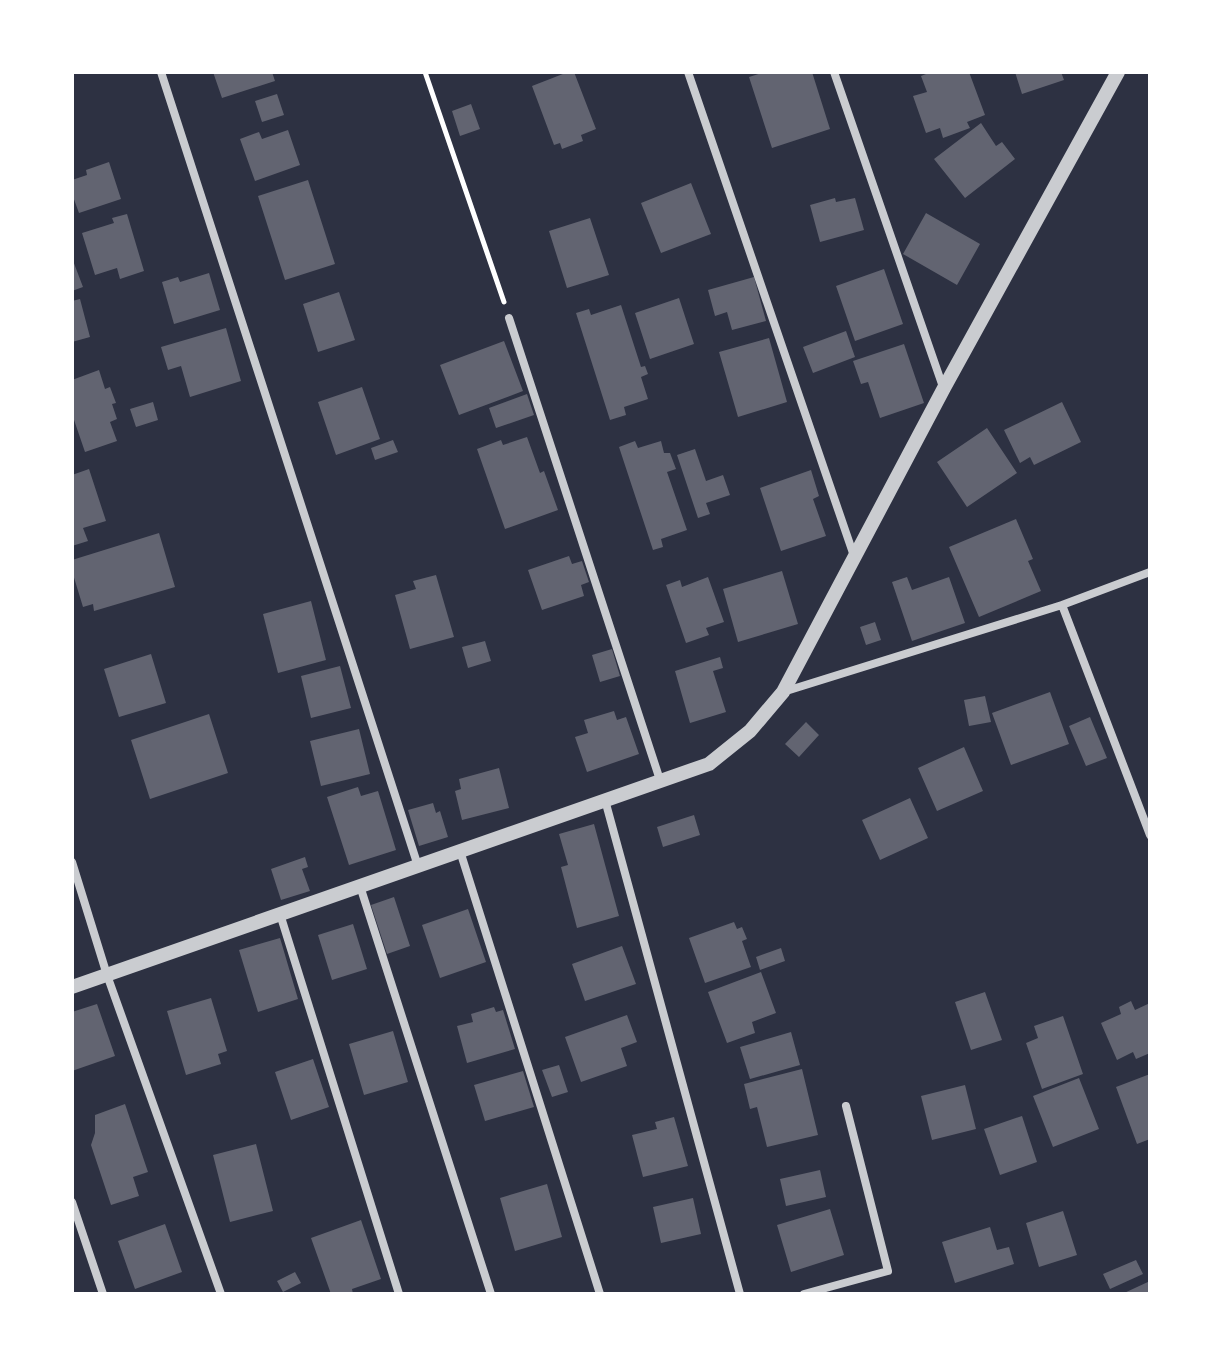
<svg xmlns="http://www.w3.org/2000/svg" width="1222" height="1366" font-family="'DM Sans',sans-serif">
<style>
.building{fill:#626471}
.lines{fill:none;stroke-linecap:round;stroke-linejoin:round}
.path{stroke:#fff;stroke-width:5}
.minor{stroke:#caccd0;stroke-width:8}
.tertiary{stroke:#caccd0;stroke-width:14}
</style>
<rect width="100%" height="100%" fill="#2d3142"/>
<path class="building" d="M213,72H272L275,81L222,98Z
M568,72H574L596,129L581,135L583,141L562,149L560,143L554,145L532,86Z
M765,72H812L830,129L772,148L749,77Z
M931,72H969L985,115L967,122L970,128L943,138L940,128L926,133L913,96L927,92L921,76Z
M1015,72H1061L1064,80L1022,94Z
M277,94L284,115L262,122L255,101Z
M471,104L480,129L460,136L452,111Z
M981,123L996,146L1002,142L1015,159L965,198L934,159Z
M288,130L300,165L255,181L240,139L259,132L262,139Z
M109,162L121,199L79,213L72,194V180L87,175L86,170Z
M308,180L335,264L285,280L258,196Z
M691,183L711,234L661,253L641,203Z
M835,198L836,202L855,198L864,230L820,242L810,205Z
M926,213L980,244L957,285L903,254Z
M127,214L144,271L120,279L117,268L95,275L82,233L114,223L112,218Z
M590,218L609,275L567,288L549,231Z
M72,258L83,287L72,291Z
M884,269L903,324L855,341L836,286Z
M209,273L220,310L174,324L162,282L178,277L180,282Z
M754,277L766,321L732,330L727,312L715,316L708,290Z
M339,292L355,340L318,352L303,304Z
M679,298L694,344L650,359L635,313Z
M80,299L90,337L72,342V301Z
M621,305L641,367L645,366L648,374L641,377L648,399L624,407L626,415L610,420L576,313L589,309L591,315Z
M226,328L241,381L190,397L181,366L168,370L161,347Z
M846,331L855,357L813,373L803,347Z
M769,338L787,402L738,417L719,352Z
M504,341L523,391L459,415L440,365Z
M904,344L924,403L880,418L868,382L861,384L853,361Z
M99,370L105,389L110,387L116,403L112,404L117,419L110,422L117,441L85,452L72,414V380Z
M362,387L380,439L336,455L318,402Z
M527,394L534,415L496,428L489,408Z
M153,402L158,420L136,427L130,409Z
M1062,402L1081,442L1034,465L1030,457L1020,463L1004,430Z
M987,428L1017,473L967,507L937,462Z
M527,437L540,473L544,471L558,510L505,529L477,449L501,440L503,445Z
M393,440L398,452L375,460L371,448Z
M635,441L638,448L661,441L664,453H670L676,469L667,472L687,530L661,539L663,547L653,550L619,447Z
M695,449L706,481L723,475L730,495L706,503L710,514L698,518L677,455Z
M89,469L106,521L83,528L88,541L72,546V475Z
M811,470L819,496L813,499L826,536L781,551L760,488Z
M1016,519L1033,559L1028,561L1041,591L979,617L949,547Z
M159,533L175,587L94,611L93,604L83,607L72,571V560Z
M569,556L572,564L582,561L589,582L581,585L584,596L542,610L528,570Z
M782,571L798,624L738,642L723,589Z
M436,575L454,637L410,649L395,595L416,589L413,581Z
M708,577L724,622L706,628L709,635L686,643L666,585L680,580L682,587Z
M907,577L912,590L949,577L965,623L912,641L892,582Z
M311,601L326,660L278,673L263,614Z
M875,622L881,640L866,645L860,627Z
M485,641L491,661L468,668L462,647Z
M612,649L620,676L600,682L592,655Z
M151,654L166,703L119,717L104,669Z
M720,657L723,668L713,671L726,712L690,723L675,671Z
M340,666L351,708L311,718L301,676Z
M1050,692L1069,744L1011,765L992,713Z
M985,696L991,722L969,726L964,700Z
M614,711L617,720L626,717L639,754L587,772L575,737L588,733L584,720Z
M209,714L228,773L150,799L131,740Z
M1090,717L1107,758L1086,766L1069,726Z
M806,722L819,735L799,757L785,744Z
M359,729L370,774L321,786L310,741Z
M964,747L983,791L937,811L918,768Z
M499,768L509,808L462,820L455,791L461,789L459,779Z
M358,787L361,796L378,791L396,850L349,865L327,797Z
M910,798L928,838L880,860L862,820Z
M433,803L436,813L440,811L448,837L419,846L408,810Z
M694,815L700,835L663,847L657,827Z
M594,824L619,916L577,928L561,867L568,865L559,834Z
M305,857L308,867L302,869L310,891L281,900L271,869Z
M394,897L410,946L387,954L371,905Z
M468,909L486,962L440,978L422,925Z
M734,922L737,929L742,927L747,939L742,941L751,967L705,983L689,938Z
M353,924L367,969L332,980L318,935Z
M280,938L298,999L258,1012L239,950Z
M622,946L636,984L585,1001L572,964Z
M781,948L785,961L760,970L756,957Z
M761,972L776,1013L752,1022L755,1033L727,1043L708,992Z
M985,992L1002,1040L971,1050L955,1002Z
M211,998L227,1051L218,1054L221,1064L186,1075L167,1011Z
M1131,1001L1135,1010L1150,1003V1053L1136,1059L1133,1052L1117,1060L1101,1023L1121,1014L1119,1007Z
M97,1004L115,1056L72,1071V1012Z
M494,1007L496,1012L503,1010L515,1049L467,1063L457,1026L473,1022L471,1014Z
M627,1015L637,1042L621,1048L627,1066L581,1082L565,1037Z
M1063,1016L1083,1074L1042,1089L1026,1043L1038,1038L1034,1026Z
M393,1031L408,1082L364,1095L349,1044Z
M791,1032L800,1065L750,1079L740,1047Z
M313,1059L329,1107L291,1120L275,1072Z
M559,1065L568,1092L552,1097L542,1070Z
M802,1069L818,1135L767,1147L757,1107L750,1109L744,1084Z
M523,1071L534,1107L485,1121L474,1085Z
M1150,1074V1139L1137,1144L1116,1087Z
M1079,1078L1099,1129L1053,1147L1033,1096Z
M965,1085L976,1129L932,1140L921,1096Z
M125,1104L148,1172L133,1177L139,1196L111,1205L91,1145L95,1133V1115Z
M1022,1116L1037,1162L1000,1175L984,1129Z
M674,1117L688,1166L643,1177L632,1135L657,1129L655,1122Z
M256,1144L273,1211L230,1222L213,1155Z
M820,1170L826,1197L786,1206L780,1179Z
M547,1184L562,1237L515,1251L500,1198Z
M693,1198L701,1234L661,1243L653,1207Z
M830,1209L844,1255L791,1272L777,1225Z
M1063,1211L1077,1255L1039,1267L1026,1223Z
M361,1220L381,1279L352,1289L353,1294H331L311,1238Z
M165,1224L182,1272L135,1289L118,1241Z
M990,1227L997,1250L1009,1247L1014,1264L955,1283L942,1242Z
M1136,1260L1143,1274L1110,1289L1103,1274Z
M295,1272L301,1283L283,1292L277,1281Z
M1150,1281V1294H1122Z"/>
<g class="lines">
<path class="path" d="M425,72L504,302"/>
<path class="minor" d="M161,72L418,866
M688,72L854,556
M834,72L943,387
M509,318L660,780
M1062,605L1150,835
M783,692L1062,605L1150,572
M605,800L740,1294
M460,851L600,1294
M72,862L107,975L221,1294
M360,886L491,1294
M280,914L399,1294
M72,1202L103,1294
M804,1294L888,1271L846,1106"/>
<path class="tertiary" d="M72,987L709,764L750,731L783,692L944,388L1118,72"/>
</g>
<rect width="1222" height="1366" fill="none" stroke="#ffffff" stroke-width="148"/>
</svg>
